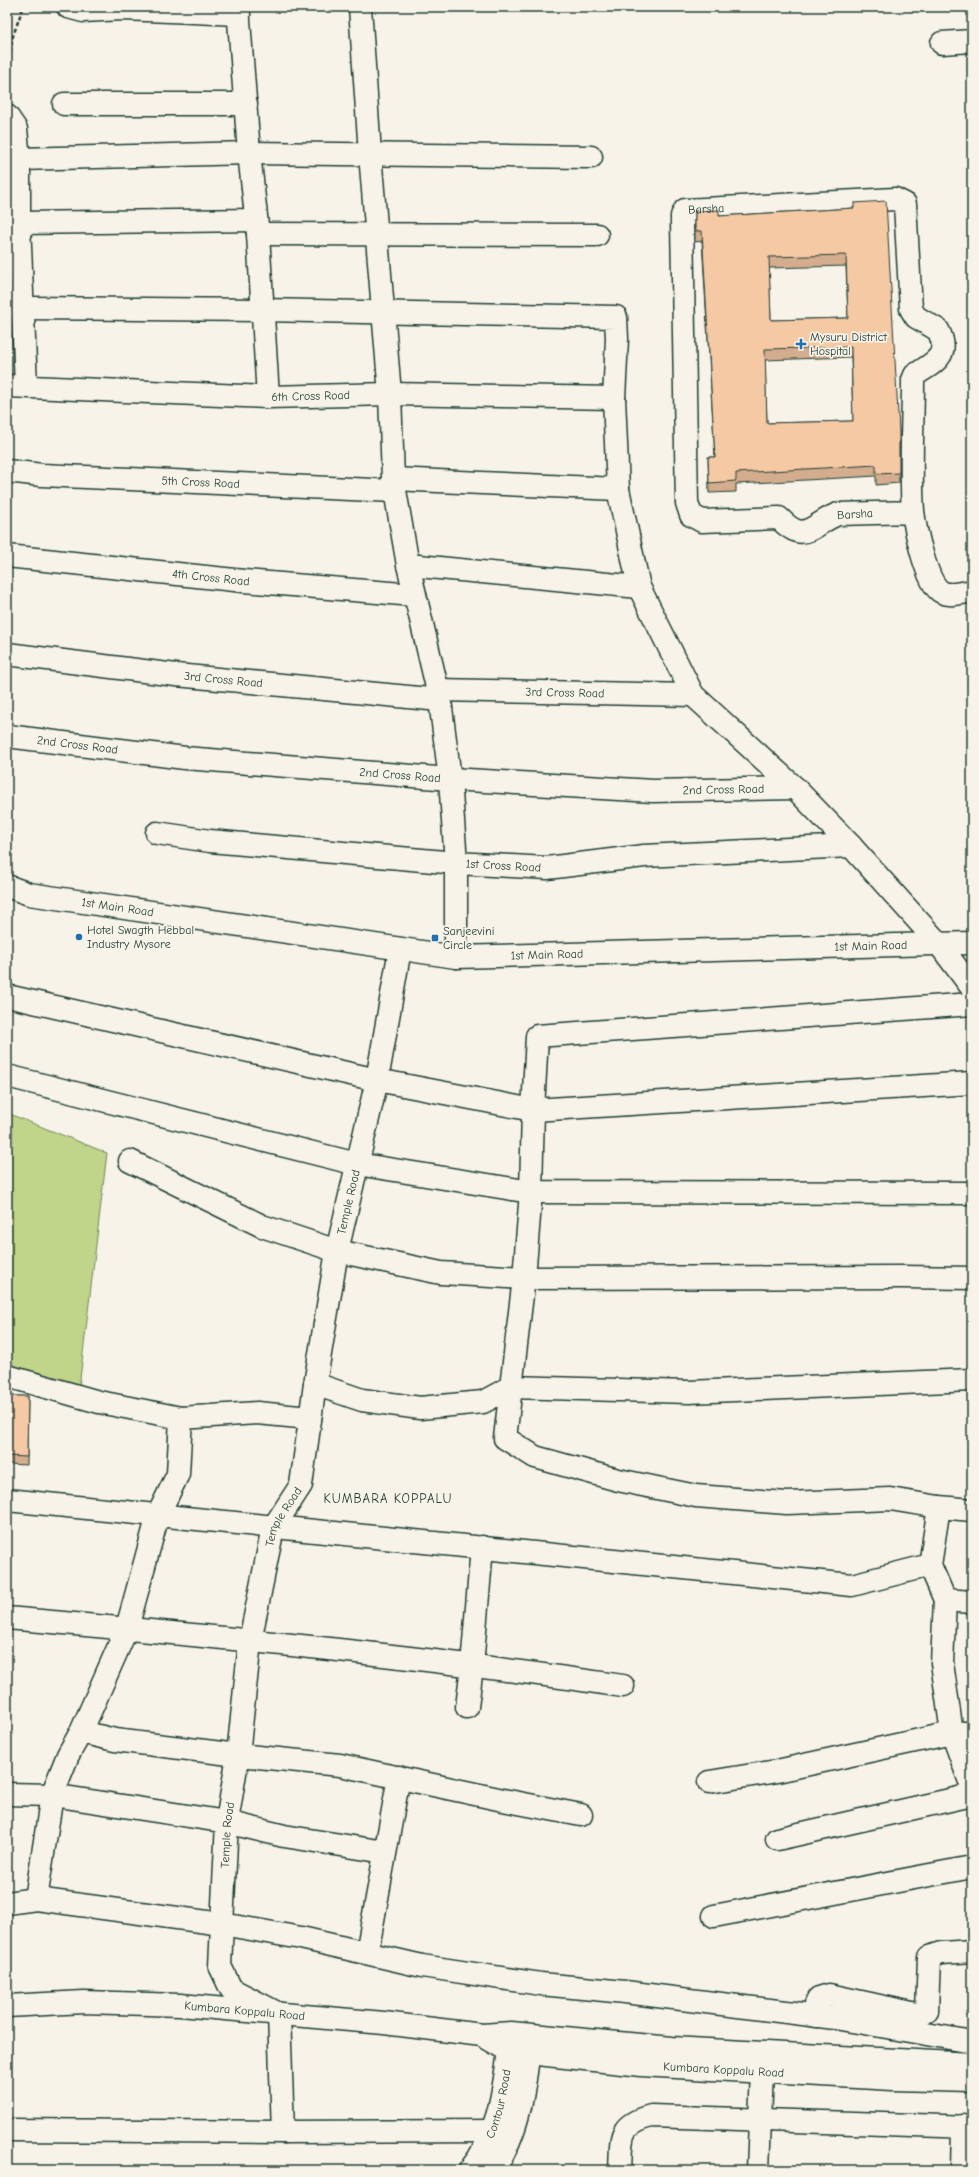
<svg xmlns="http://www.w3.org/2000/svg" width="979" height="2177" font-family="'Comic Neue',sans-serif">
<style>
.green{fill:#c0d48a;stroke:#70885f}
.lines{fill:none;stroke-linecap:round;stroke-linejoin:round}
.minor-casing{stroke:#1f3d34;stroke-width:25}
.path{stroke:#1f3d34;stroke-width:2.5;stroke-dasharray:4 3;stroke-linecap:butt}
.minor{stroke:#f7f3e8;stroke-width:22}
.wall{fill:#d4ad8e;stroke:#1f3d34;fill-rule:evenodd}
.building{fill:#f6c9a5;stroke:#1f3d34;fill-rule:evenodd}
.poi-dot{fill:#1f6fb2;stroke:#f7f3e8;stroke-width:1.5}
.labels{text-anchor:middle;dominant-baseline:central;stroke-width:3.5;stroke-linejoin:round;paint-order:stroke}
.street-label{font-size:12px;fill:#1f3d34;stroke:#f7f3e8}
.poi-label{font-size:12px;fill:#1f3d34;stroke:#f7f3e8;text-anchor:start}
.neighbourhood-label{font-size:13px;letter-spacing:1px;fill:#1f3d34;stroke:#f7f3e8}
</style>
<rect width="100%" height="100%" fill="#f7f3e8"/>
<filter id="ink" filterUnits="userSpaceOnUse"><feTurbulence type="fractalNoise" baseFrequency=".025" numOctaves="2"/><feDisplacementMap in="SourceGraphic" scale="8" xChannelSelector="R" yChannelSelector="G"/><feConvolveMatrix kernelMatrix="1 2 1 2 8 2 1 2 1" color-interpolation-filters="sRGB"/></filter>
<g filter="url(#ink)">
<path class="green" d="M7,1113L107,1153L79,1387L7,1369Z"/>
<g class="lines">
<defs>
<g id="minor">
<path d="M68,7L83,11L123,9L239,14"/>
<path d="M238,7L249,153L258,234L268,397"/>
<path d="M360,7L370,154L390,394L393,479L408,565L440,700L450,779L456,863V957"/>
<path d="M942,43L972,41"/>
<path d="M64,104H246"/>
<path d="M7,116L16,129L19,159V223L26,386"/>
<path d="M19,159L249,153L591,157"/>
<path d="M19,223L256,220"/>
<path d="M258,234L597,235"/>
<path d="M24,308L262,310L616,317L617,339L614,398L618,489L639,587L693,695L795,788L851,846L939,944L972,988"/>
<path id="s1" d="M7,386L268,397L390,394L614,398"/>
<path id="s2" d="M7,471L42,475L395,491"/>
<path d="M393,479L618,489"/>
<path id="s3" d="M913,512L838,514C811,524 806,546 779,518L702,521L691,515L687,503L682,221V216L685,210L895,199L905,204L911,309L916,317L938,330C952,357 932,363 915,375L913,380C913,422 910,470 913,511C915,528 926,581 940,591C948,597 962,593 972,591"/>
<path id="s4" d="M7,556L244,581L414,595"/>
<path d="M408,565L639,587"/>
<path id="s5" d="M7,654L176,675L440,700"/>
<path id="s6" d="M436,690L693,695"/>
<path id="s7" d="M7,736L185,758L450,779L653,791L795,788"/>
<path id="s8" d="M157,833L210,841L456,863L547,868L644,856L851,846"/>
<path id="s9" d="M7,886L29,894L456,957L972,943"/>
<path d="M7,996L377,1080L533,1110L972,1083"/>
<path d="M7,1076L357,1164L531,1192L972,1193"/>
<path d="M130,1161L262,1226L337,1251L441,1273L524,1278L903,1277L972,1278"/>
<path d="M7,1376L99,1402L181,1418L257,1413L310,1418"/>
<path d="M315,1384L362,1400L420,1408L483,1402L511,1387L689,1392L972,1380"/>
<path d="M7,1500L852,1585L930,1565L939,1507L972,1510"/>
<path d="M939,1507L890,1499L787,1503L696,1496L618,1480L535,1457L505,1438L524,1278L531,1192L533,1110L537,1036L972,1004"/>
<path d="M930,1565L945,1600L972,1602"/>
<path d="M945,1600L942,1663L952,1733L972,1787"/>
<path d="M7,1618C213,1636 419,1656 623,1686"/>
<path d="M467,1707L472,1666L482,1547"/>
<path d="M81,1732L115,1740L238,1755L340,1765L503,1800L581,1815"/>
<path d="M709,1782L777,1771L952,1733H972"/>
<path d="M7,1794L52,1795L227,1822L284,1836L385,1852"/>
<path d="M777,1839L972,1795"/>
<path d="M36,1899L52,1795L68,1755L81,1732L127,1628L158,1515L178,1474L181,1418"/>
<path d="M7,1903L36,1899L222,1924L301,1938L422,1966L541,1984L625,1992L835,2018L972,2042"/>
<path d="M714,1916L972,1867"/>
<path d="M367,1953L399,1777"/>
<path id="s10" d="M7,2006L84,2002L180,2005L384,2023L482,2035L511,2033L672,2048L972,2064"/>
<path d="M816,2016V2004L819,1998L829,1995L921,2015L927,2011L929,1957L942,1953L972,1951"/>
<path id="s11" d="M482,2035L509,2051L641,2065L893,2079L972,2081"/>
<path d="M7,2130L283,2132L493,2131"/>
<path id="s12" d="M283,2132L279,2014L231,1989L220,1966L227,1822L238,1755L250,1641L273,1528L301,1485L315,1384L337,1251L377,1080L400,949"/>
<path id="s13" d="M470,2170C501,2132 504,2084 511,2037"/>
<path d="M493,2170C520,2132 525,2085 530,2040"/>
<path d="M620,2170C622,2139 616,2125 651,2116L972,2127"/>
<path d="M758,2170L762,2071"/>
<path d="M961,2170L962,2126"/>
</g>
</defs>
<use href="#minor" class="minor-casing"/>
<path class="path" d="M9,66L12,39L23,7"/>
<use href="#minor" class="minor"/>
</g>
<path class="wall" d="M854,208L899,431V483L876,485V476L736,484V492L709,493L708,457H715L702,241L695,242V211L719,216ZM846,266L848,318L771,320L769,268ZM851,357L853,421L767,423L765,360Z
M7,1396H28L27,1465L7,1464Z"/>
<path class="building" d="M886,201L899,431V473L876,474V465L736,473V481L709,483L708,457H715L702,231H695V211L719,210V216L854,208V203ZM846,255L848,318L771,320L769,257ZM851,347L853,421L767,423L765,349Z
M7,1396H28L27,1457L7,1456Z"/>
</g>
<g class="poi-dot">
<path d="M799 338h4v4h4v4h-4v4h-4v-4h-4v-4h4z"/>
<circle cx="79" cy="937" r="4"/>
<rect x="431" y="934" width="8" height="8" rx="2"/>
</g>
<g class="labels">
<g class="street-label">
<text stroke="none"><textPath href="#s3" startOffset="560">Barsha</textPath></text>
<text stroke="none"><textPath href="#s1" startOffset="304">6th Cross Road</textPath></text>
<text stroke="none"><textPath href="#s2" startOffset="194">5th Cross Road</textPath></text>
<text transform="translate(855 514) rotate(-4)">Barsha</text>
<text stroke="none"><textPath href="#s4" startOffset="205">4th Cross Road</textPath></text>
<text stroke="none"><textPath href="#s5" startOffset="218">3rd Cross Road</textPath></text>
<text stroke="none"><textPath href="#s6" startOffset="129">3rd Cross Road</textPath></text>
<text stroke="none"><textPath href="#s7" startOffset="71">2nd Cross Road</textPath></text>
<text stroke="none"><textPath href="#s7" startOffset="395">2nd Cross Road</textPath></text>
<text stroke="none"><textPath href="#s7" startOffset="719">2nd Cross Road</textPath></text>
<text stroke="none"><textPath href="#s8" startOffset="348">1st Cross Road</textPath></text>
<text stroke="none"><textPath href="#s9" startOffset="113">1st Main Road</textPath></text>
<text stroke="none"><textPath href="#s9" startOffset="870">1st Main Road</textPath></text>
<text stroke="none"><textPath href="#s9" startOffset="546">1st Main Road</textPath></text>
<text stroke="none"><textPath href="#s12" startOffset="978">Temple Road</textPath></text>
<text stroke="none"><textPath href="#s12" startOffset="654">Temple Road</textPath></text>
<text stroke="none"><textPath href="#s12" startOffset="329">Temple Road</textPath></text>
<text stroke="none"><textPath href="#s10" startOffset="238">Kumbara Koppalu Road</textPath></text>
<text stroke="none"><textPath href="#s11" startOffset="247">Kumbara Koppalu Road</textPath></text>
<text stroke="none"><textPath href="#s13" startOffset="73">Contour Road</textPath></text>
</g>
<g class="poi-label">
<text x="810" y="337">Mysuru District<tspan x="810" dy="14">Hospital</tspan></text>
<text x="87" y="930">Hotel Swagth Hebbal<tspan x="87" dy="14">Industry Mysore</tspan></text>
<text x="443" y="931">Sanjeevini<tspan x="443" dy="14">Circle</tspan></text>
</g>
<g class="neighbourhood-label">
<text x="388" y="1498">KUMBARA KOPPALU</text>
</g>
</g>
<rect width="979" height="2177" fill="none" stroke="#f7f3e8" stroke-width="24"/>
<rect x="12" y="12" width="955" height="2153" fill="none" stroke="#1f3d34" stroke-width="1.5" filter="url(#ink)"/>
</svg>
